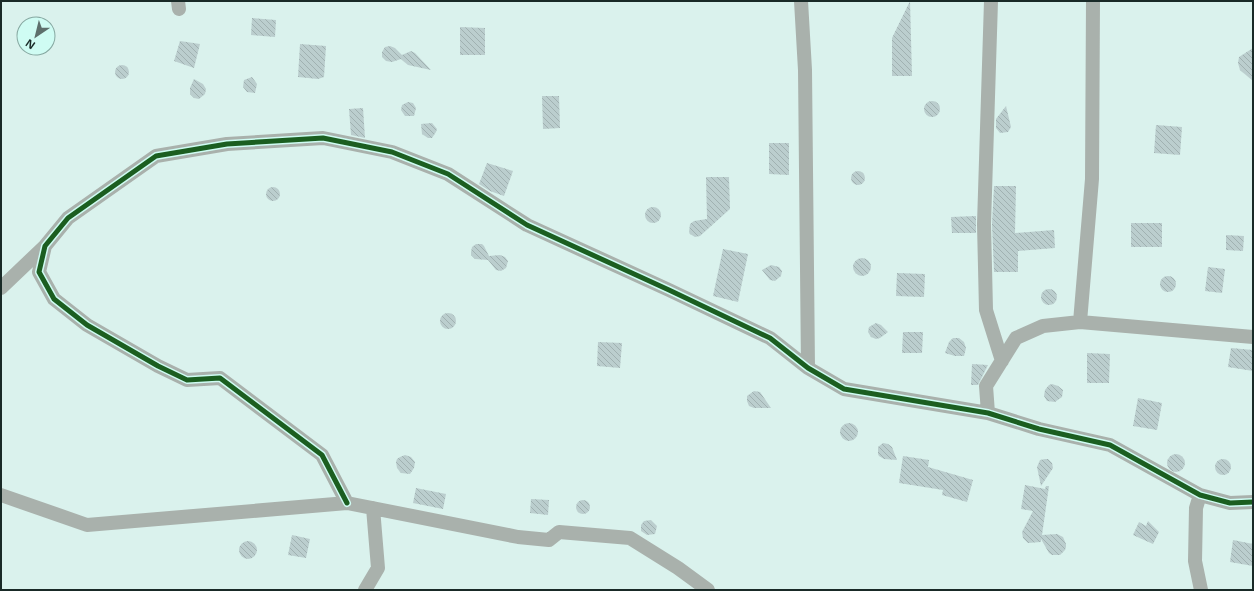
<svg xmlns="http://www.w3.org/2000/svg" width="1254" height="591" viewBox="0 0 1254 591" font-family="'Open Sans',sans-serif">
	<defs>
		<pattern id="building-back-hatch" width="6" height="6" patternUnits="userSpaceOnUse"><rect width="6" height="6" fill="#bbcece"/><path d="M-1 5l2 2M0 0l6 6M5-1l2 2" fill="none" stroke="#a0b1b1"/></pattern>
	</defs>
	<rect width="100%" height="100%" fill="#daf2ed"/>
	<path fill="url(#building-back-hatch)" d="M910,1L912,76H892V38Z
		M252,18L276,20L275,37L251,35Z
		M460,27L485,28V55H460Z
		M180,41L200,44L194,68L174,61Z
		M300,44L326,46L324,77L318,79L298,77Z
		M390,46L395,48L402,55L411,51L415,53L431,70L408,65L401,59L392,62L386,61L382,57V52L385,47Z
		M1253,48V81L1240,70L1238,63L1239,57Z
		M115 72a7 7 0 1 1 14 0a7 7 0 1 1-14 0Z
		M252,77L257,84L255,93L247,92L243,87L244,80Z
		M194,79L203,84L206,89L205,94L199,99L194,98L190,94V88Z
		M542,96H559L560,128L543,129Z
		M924 109a8 8 0 1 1 16 0a8 8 0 1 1-16 0Z
		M408,102L413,103L416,108L414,116H405L401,110L402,105Z
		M1006,106L1011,127L1008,132L1000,133L996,128V119Z
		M363,108L365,138L351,135L349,109Z
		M432,123L437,129L436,132L432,138H428L422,134L421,124Z
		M1156,125L1182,127L1180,155L1154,153Z
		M769,143H789V175L769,174Z
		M487,163L513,171L504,196L490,191L479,184Z
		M851 178a7 7 0 1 1 14 0a7 7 0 1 1-14 0Z
		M706,177H729L730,209L700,236L695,237L690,234L689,232L690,224L694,221L707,219Z
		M994,186H1016L1015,233L1054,230L1055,248L1018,251V272H994L992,224Z
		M266 194a7 7 0 1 1 14 0a7 7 0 1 1-14 0Z
		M645 215a8 8 0 1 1 16 0a8 8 0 1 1-16 0Z
		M976,216V233H952L951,217Z
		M1131,223H1162V247H1131Z
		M1226,235L1244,236L1243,251L1226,250Z
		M476,244H482L484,246L489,256L500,255L505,257L508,261L506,268L501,271L496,270L488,260L475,259L471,255V252L472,247Z
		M723,249L748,254L738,302L713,296Z
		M853 267a9 9 0 1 1 18 0a9 9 0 1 1-18 0Z
		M771,265L779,267L782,271L781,276L775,281L770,280L762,270Z
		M1208,267L1225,269L1222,293L1205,291Z
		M897,273L925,274L924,297L896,296Z
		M1160 284a8 8 0 1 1 16 0a8 8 0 1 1-16 0Z
		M1041 297a8 8 0 1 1 16 0a8 8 0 1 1-16 0Z
		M440 321a8 8 0 1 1 16 0a8 8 0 1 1-16 0Z
		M876,323L881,325L888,332L880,338L876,339L871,337L868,332L869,327Z
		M903,332H923L922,353H902Z
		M953,338H959L964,342L966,348L964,356H955L945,353L949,342Z
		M598,342L622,343L620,368L597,366Z
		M1231,348L1253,350V371L1228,367Z
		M1087,353L1110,354L1109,383H1087Z
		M972,364L988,365L978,385H971Z
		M1052,384L1058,386L1063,390L1062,397L1055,402L1047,401L1044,396L1045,390L1049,385Z
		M754,391L760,392L771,408H754L749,406L747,401V396Z
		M1138,398L1162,403L1157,430L1133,426Z
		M840 432a9 9 0 1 1 18 0a9 9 0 1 1-18 0Z
		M883,443L888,444L892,447L897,460L884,459L879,456L878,454V447Z
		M1167 463a9 9 0 1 1 18 0a9 9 0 1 1-18 0Z
		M405,455L411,457L415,462L414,468L410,474L401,473L397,468L396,462L397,459L400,457Z
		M903,456L929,460L928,467L973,480L967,502L942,495L943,490L899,483Z
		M1215 467a8 8 0 1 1 16 0a8 8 0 1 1-16 0Z
		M1045,459H1048L1052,463L1053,468L1041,486L1037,467L1040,460Z
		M1025,485L1045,489L1046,486H1049L1042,535L1057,534L1063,537L1066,544V547L1065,550L1060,555H1052L1049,553L1041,539V542L1028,543L1023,538L1022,532L1033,511L1021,509Z
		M416,488L446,494L443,509L413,503Z
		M531,499L549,500L548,515L530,513Z
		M576 507a7 7 0 1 1 14 0a7 7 0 1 1-14 0Z
		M651,520L657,526L655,534L647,535L641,531V525L644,521Z
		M1148,521L1159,532L1153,544L1133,535L1139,522L1146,526Z
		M292,535L310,539L306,558L288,555Z
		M1233,540L1253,544V566L1230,562Z
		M239 550a9 9 0 1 1 18 0a9 9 0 1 1-18 0Z"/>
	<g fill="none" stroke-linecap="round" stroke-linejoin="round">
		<path stroke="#a9b1ac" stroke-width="14" d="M178,1L179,9
			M801,1L805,70L808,368
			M991,1L984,224L986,310L1002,361
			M1,288L45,246
			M1080,322L1092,179L1093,1
			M988,413L986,386L1016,338L1043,326L1080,322L1253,337
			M1,495L87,525L347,503L518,537L549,540L559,532L630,538L678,568L708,590
			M1200,495L1196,508L1195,561L1201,590
			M347,503L322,455L220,378L187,380L158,366L87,325L54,299L39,272L45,246L68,218L156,156L227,144L323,138L392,152L448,174L527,225L669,290L770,338L808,368L844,389L988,413L1039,429L1110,445L1200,495L1230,503L1253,502
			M365,590L378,568L373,508"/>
		<defs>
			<path id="cycleway" d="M347,503L322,455L220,378L187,380L158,366L87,325L54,299L39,272L45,246L68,218L156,156L227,144L323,138L392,152L448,174L527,225L669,290L770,338L808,368L844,389L988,413L1039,429L1110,445L1200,495L1230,503L1253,502"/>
		</defs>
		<use href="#cycleway" stroke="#cffcf3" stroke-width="8"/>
		<use href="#cycleway" stroke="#1b5e20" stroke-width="5"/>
	</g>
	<rect width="1254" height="591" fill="none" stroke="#192a27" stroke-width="4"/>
	<g transform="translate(36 36) rotate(215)"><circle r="19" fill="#cffcf3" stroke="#86a8a1"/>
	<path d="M0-3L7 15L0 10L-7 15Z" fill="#5d706c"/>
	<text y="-6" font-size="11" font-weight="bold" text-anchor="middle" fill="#192a27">N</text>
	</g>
</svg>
